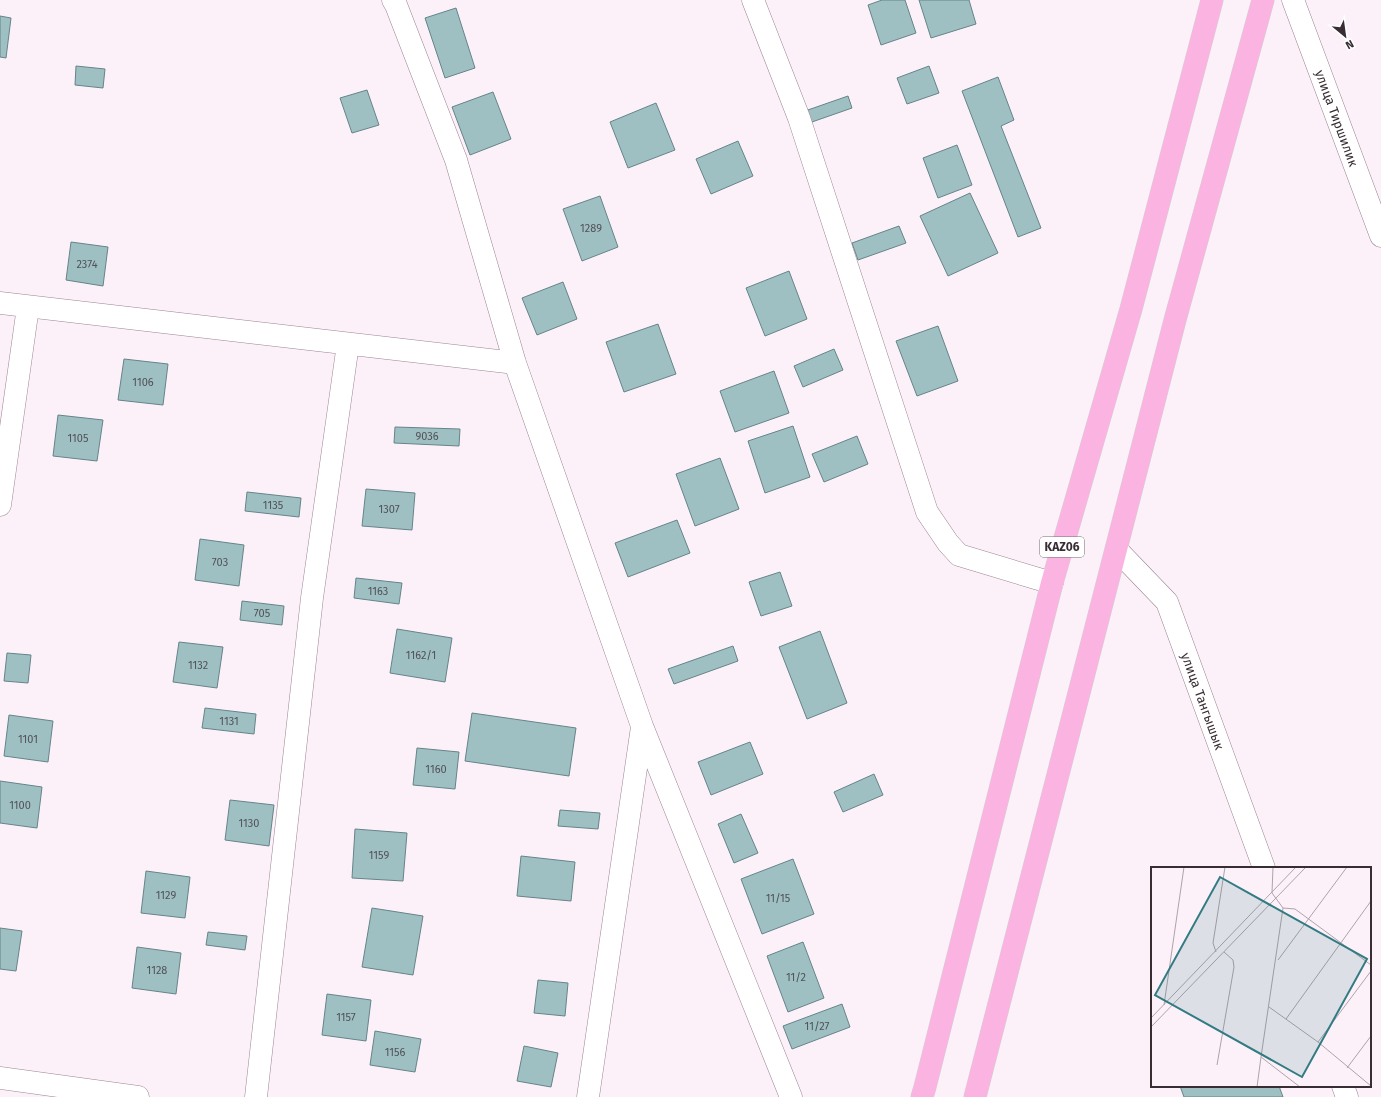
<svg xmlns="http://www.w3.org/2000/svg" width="1381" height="1097" viewBox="0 0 1381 1097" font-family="'Fira Sans',sans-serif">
	<rect width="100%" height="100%" fill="#fcf1f8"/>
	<path fill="#9fc0c3" stroke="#658488" d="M882,0H905L916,33L881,45L868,5Z
		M919,0H969L976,24L931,38Z
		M456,8L475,68L445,78L425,18Z
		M0,16L11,18L6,58L0,57Z
		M76,66L105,69L103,88L75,85Z
		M929,66L939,93L907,104L897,78Z
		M998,77L1014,120L1001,126L1041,228L1018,237L962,91Z
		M367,90L379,125L352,133L340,98Z
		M493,92L511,139L470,155L452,107Z
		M848,96L852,108L809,123L805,111Z
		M656,103L675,150L628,168L610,122Z
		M738,141L753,176L711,194L696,159Z
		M957,145L972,185L938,198L923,158Z
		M970,193L998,253L948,276L920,216Z
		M600,196L618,247L582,261L563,209Z
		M899,226L906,243L858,260L852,243Z
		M71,242L108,247L103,286L66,280Z
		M789,271L807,319L765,336L746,288Z
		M563,282L577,319L537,335L522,298Z
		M658,324L676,374L624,392L606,342Z
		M938,326L958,381L917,396L896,341Z
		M834,349L843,370L803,387L794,366Z
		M124,359L168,364L163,405L118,400Z
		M774,371L789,413L735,432L720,391Z
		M58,415L103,420L97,461L53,456Z
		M793,426L810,477L765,493L748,441Z
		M395,427L460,429L459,446L394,443Z
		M857,436L868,464L824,482L812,454Z
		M720,458L739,509L695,526L676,474Z
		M366,489L415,493L412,530L362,526Z
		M247,492L301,498L299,517L245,511Z
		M677,520L690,553L628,577L615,543Z
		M200,539L244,545L239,586L195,580Z
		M780,572L792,606L761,616L749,582Z
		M356,578L402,583L399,604L354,598Z
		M242,601L284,606L282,625L240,620Z
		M397,629L452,638L445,682L390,673Z
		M820,631L847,703L807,719L779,647Z
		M179,642L223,647L217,688L173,682Z
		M733,646L738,661L674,684L668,669Z
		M7,653L31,655L28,683L4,681Z
		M205,708L256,714L254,734L202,728Z
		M472,713L576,728L569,776L465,761Z
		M9,715L53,721L48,762L4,756Z
		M750,742L763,774L711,795L698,762Z
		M417,748L459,752L455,789L413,785Z
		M874,774L883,795L843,812L834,792Z
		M0,781L42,787L37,828L0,823Z
		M230,800L274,805L269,846L225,840Z
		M560,810L600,813L598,829L558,826Z
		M741,814L758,853L734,863L718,824Z
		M355,829L407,833L403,881L352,878Z
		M521,856L575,862L571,901L517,896Z
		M793,859L814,914L762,934L741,879Z
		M146,871L190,877L185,918L141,913Z
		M372,908L423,916L413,975L362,967Z
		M0,928L22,931L16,971L0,969Z
		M208,932L247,936L245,950L206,945Z
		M803,942L824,998L788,1012L767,956Z
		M137,947L181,953L176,994L132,988Z
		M538,980L568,983L565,1016L534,1013Z
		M327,994L371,1000L366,1041L322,1035Z
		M842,1004L850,1027L792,1049L783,1026Z
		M375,1031L421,1039L415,1072L370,1065Z
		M524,1046L558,1053L551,1087L517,1081Z
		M1180,1086H1279L1283,1097H1184Z"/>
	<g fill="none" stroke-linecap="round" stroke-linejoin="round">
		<defs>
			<path id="minor" d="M393,0L396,5L456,160L515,363L642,726L791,1097
				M753,0L799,118L927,512L948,543L959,555L1052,583
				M1293,0L1381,236
				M0,303L515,363
				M0,505L28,307
				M1117,550L1167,602L1264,868
				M0,1078L138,1097
				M1343,1086L1347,1097
				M256,1097L312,598L348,344
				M588,1097L642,727"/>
			<path id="highway" d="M922,1097L925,1087L1052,583L1131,309L1212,0
				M975,1097L1175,320L1263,0"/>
		</defs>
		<use href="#minor" stroke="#9c8493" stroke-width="23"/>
		<use href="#highway" stroke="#d3d1d2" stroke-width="23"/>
		<use href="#minor" stroke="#fff" stroke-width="22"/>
		<use href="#highway" stroke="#fbb3e2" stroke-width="22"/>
	</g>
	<g text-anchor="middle" stroke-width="3" stroke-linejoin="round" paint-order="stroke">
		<g font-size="11" fill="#515257">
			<text x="591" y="232">1289</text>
			<text x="87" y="268">2374</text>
			<text x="143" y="386">1106</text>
			<text x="427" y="440">9036</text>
			<text x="78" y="442">1105</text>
			<text x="273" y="509">1135</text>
			<text x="389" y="513">1307</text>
			<text x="220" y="566">703</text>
			<text x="378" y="595">1163</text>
			<text x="262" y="617">705</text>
			<text x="421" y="659">1162/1</text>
			<text x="198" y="669">1132</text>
			<text x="229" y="725">1131</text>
			<text x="28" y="743">1101</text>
			<text x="436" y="773">1160</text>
			<text x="20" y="809">1100</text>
			<text x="249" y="827">1130</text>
			<text x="379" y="859">1159</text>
			<text x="166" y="899">1129</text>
			<text x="778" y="902">11/15</text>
			<text x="157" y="974">1128</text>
			<text x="796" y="981">11/2</text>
			<text x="346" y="1021">1157</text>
			<text x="817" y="1030">11/27</text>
			<text x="395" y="1056">1156</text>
		</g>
		<rect fill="#fff" stroke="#736c70" stroke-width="1" x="1040" y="537" width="44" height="20" rx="3"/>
		<g font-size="12" font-weight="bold" fill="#372d33">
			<text x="1062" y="551">KАZ06</text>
		</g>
		<g font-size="13" fill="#372d33" stroke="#fff">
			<text transform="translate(1337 118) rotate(70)" y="5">улица Тиршилик</text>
			<text transform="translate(1203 701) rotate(70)" y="5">улица Тангышык</text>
		</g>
	</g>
	<g transform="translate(1151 867)">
		<rect width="220" height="220" fill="#fcf1f8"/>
		<path fill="none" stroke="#ada3a9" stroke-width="1" d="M122,0L121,26L132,41L144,42L220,98M132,41L110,190L149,220M65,85L62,76L74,0M127,93L196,0M13,138L33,0M118,140L167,175L220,219M0,151L145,0M135,152L220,34M0,160L155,0M167,175L220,104M66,198L83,100L82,93L73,85M196,201L220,169M106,220L110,190"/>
		<path fill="#327b82" fill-opacity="0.15" stroke="#327b82" stroke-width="2" d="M69,10L216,92L151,210L4,128Z"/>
		<rect width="220" height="220" fill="none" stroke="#372d33" stroke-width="2"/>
	</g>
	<g transform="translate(1345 36) rotate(151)" stroke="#ffffff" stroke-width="3" paint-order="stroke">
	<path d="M0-3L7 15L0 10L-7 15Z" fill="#372d33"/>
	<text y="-6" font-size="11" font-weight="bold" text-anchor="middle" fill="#372d33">N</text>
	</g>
</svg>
